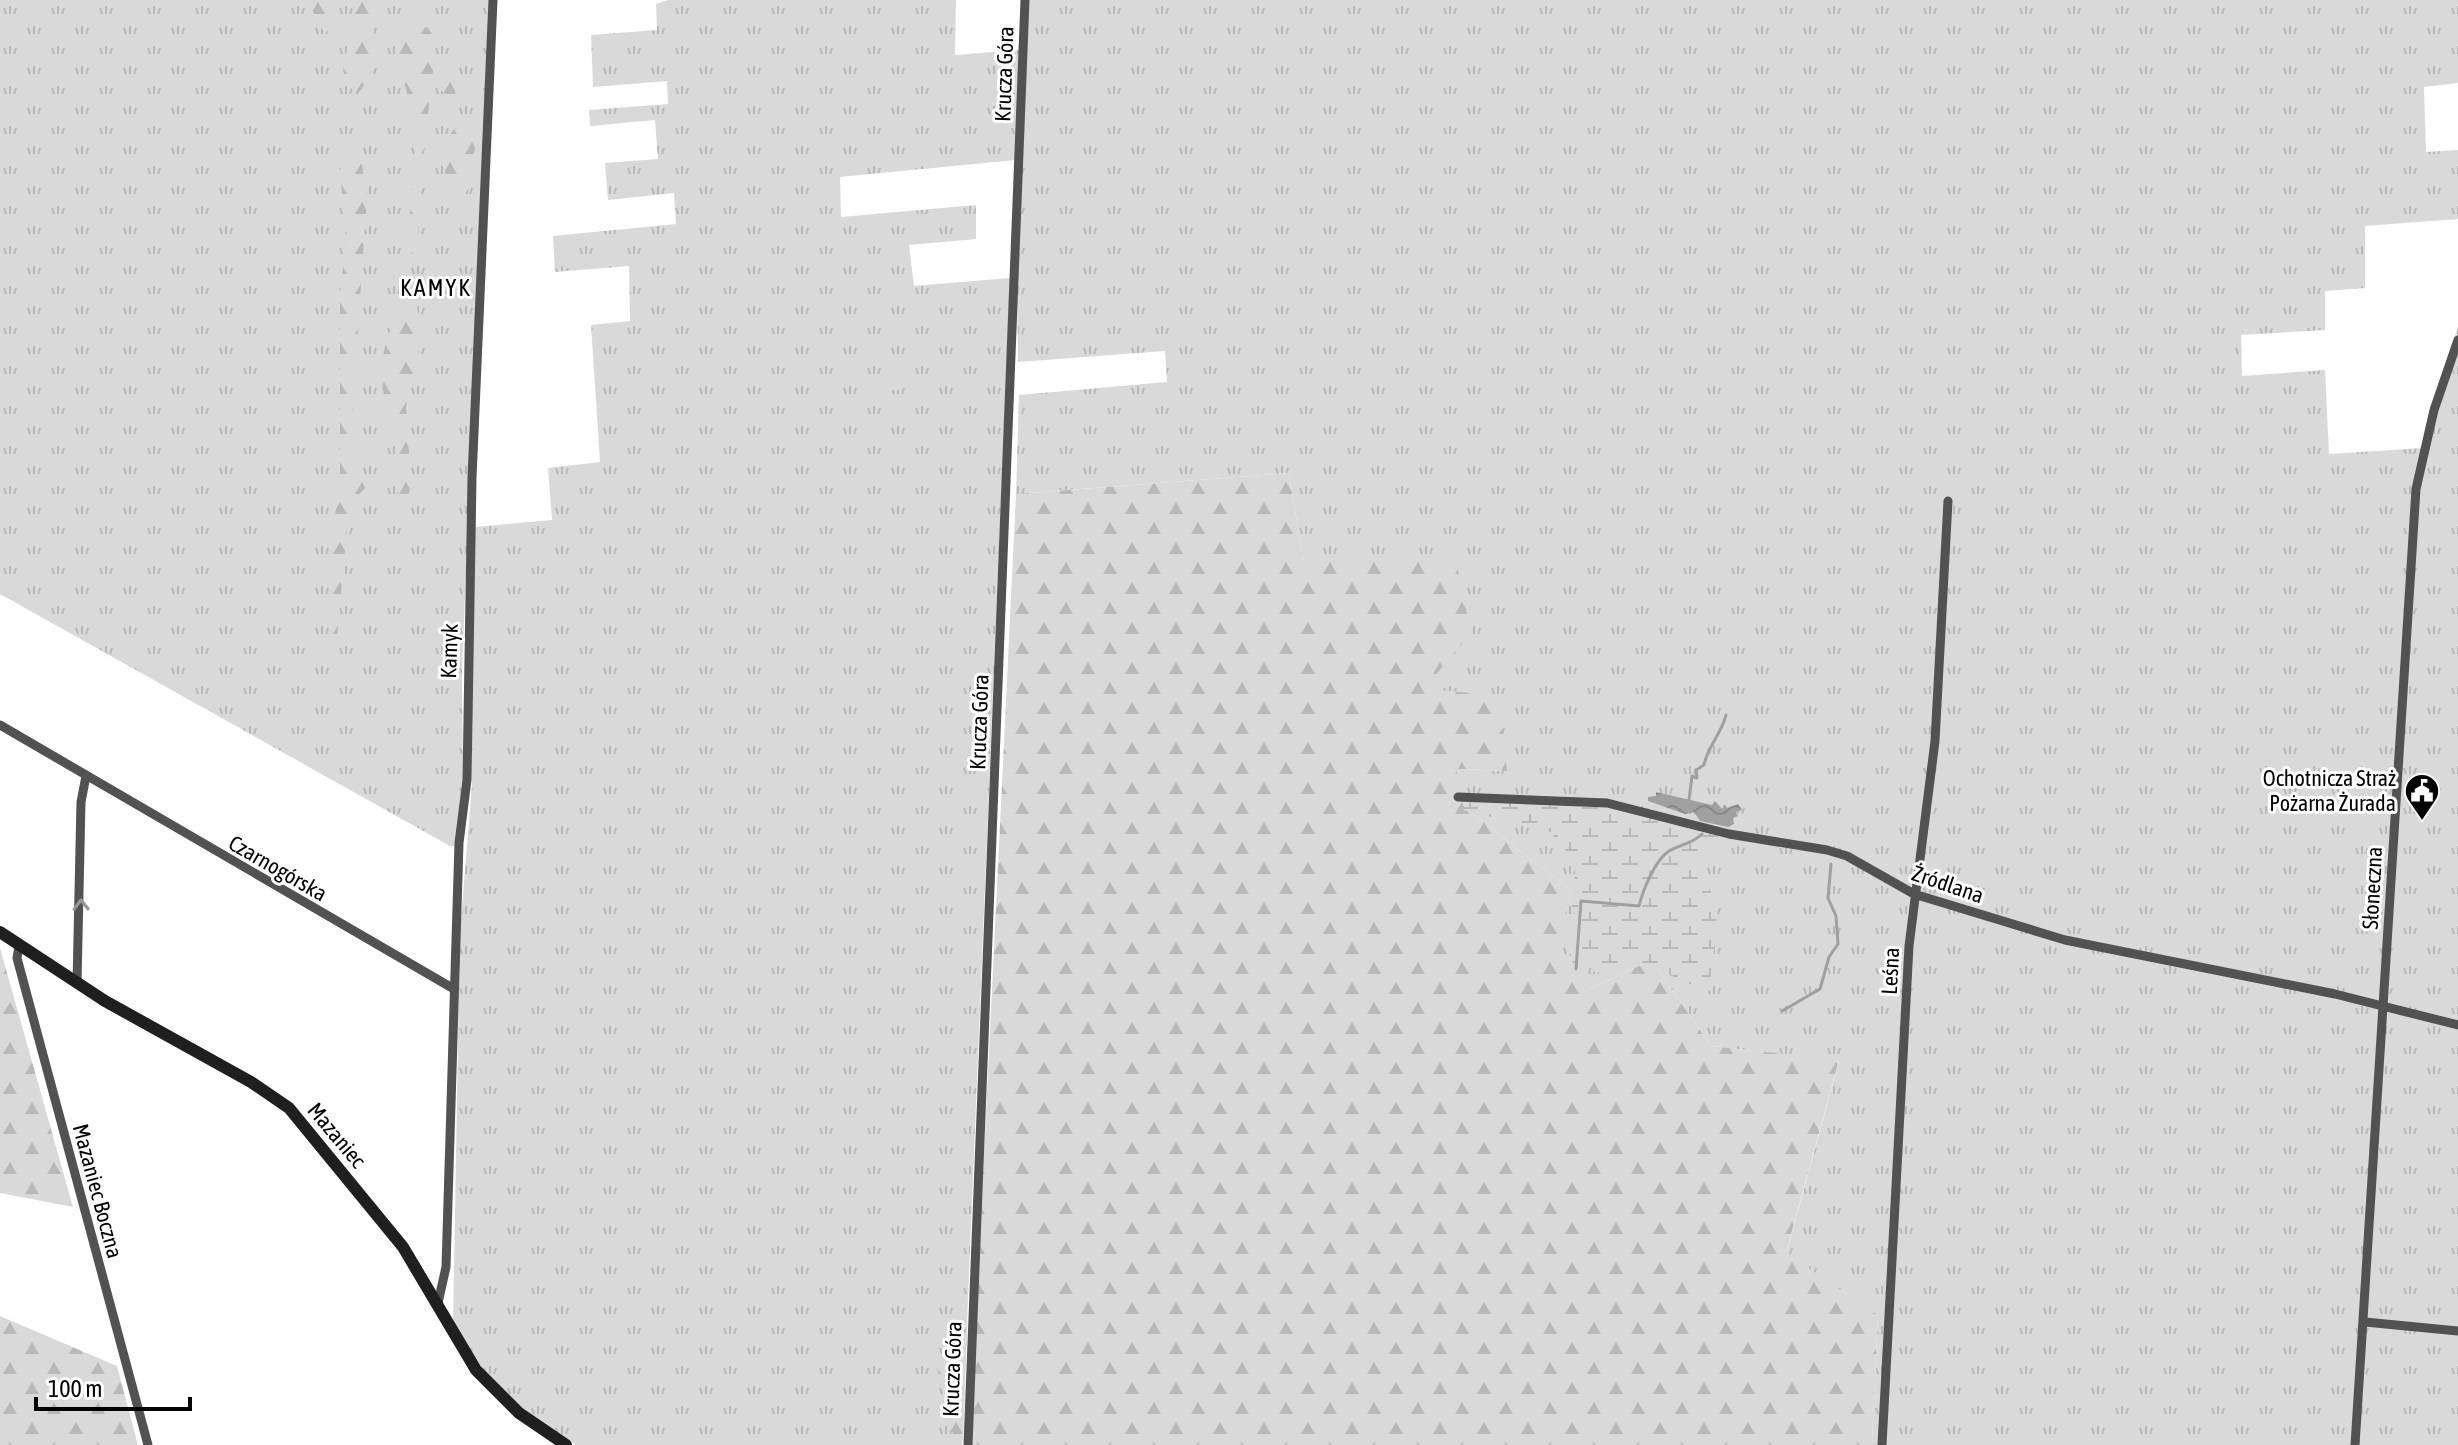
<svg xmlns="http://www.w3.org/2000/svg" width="2458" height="1445" viewBox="0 0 2458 1445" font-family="'Asap Condensed',sans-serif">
	<defs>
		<pattern id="grass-tufts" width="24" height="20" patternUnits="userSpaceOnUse" patternTransform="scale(2)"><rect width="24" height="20" fill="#d9d9d9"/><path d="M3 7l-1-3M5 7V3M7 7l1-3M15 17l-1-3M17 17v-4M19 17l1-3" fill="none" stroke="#b8b8b8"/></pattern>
		<pattern id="forest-firs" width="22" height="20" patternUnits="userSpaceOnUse" patternTransform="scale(2)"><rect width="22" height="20" fill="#d9d9d9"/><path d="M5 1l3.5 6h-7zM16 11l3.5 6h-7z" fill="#b8b8b8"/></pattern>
		<pattern id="wetland-marsh" width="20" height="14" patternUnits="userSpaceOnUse" patternTransform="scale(2)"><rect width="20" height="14" fill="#d9d9d9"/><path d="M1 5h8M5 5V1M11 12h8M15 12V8" fill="none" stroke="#b8b8b8"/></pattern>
		<pattern id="water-waves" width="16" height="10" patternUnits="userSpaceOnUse" patternTransform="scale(2)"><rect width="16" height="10" fill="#a0a0a0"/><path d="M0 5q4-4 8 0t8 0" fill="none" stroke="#888"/></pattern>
	</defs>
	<rect width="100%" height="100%" fill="#fff"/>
	<path fill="url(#grass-tufts)" d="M0,0H489L462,672L463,779L456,846H450L0,594Z
		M668,0H956L955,55L1020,50L1015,160L840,177L841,217L976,205V239L909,245L914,286L1010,278L962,1445H576L519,1407L485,1372L453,1324L460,932L472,784L470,680L475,527L552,520L548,468L600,462L591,325L630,321L629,266L555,272L553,236L676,224L674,193L608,200L605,163L658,159L655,120L590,126L589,110L668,104L667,81L593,87L591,35L657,30L656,4Z
		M1029,0H2458V83L2424,87L2426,152L2458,150V219L2365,226V288L2325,291V330L2241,335L2242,376L2325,370L2329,454L2423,448L2432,403L2458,327V1445H1872L1878,1315L1786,1254L1839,1061L1711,1046L1651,960L1590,989L1555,955L1572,891L1464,807L1455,769L1507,771L1423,689L1303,560L1289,473L1016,494L1019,395L1167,382L1165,351L1018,362L1017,281Z"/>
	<path fill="url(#forest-firs)" d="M307,0H326L332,32L323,31Z
		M350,0H368C374,42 386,58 357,95C330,65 350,56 355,25C356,18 352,7 350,0Z
		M407,19L428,28L433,35L434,62L418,202L419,256L414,263C401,216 421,167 413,119C408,87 394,60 394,27Z
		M447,54L455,57L460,74L453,102L440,89L441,65Z
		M461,120L476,141L467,198L461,208L443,166L441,147Z
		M355,154L362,165L367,197L351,429L354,459L365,488L349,505L335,661L331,648L334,567L331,545L340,480V295L346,241L340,170L345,158Z
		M414,293L419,317L420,346L406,407L411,486L403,512C395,491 398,473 396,451C394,431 386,410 383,390C377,357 391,316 414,293Z
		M1289,473L1303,560L1455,556L1471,633L1424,689L1497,695L1507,771L1456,769L1464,807L1572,891L1556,955L1590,989L1651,960L1711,1046L1839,1060L1786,1253L1878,1315L1872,1445H970L1016,494Z
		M0,947V948L73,1207L0,1193Z
		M0,1316L117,1366L138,1445H0Z
		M959,1332L967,1333L963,1441L957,1442L949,1425L952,1401L939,1386L938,1368Z"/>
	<path fill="url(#wetland-marsh)" d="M1467,800L1605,806L1720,836L1717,852L1698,856L1695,871C1732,902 1710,950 1710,991C1680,982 1656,966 1625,959L1602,973L1576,969L1564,942L1565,938L1577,940L1581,926C1570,913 1569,890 1576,874L1570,856L1541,821L1527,826L1463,810Z"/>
	<path fill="#d9d9d9" d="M900,373L902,389L866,393L864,377Z"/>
	<path fill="url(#water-waves)" d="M1656,792L1712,805L1715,801L1722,809L1725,804L1727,808L1738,804L1742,810L1736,812L1738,816L1733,818L1734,824L1728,827L1700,821L1694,812L1685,814L1648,801V797L1656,796Z"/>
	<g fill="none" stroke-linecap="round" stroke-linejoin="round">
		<path stroke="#a0a0a0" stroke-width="3" d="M1689,800L1692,776L1697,778L1696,770L1704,765C1707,747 1722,733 1726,715
			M1576,969L1581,901L1639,906C1643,890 1655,860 1669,851C1681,844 1692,844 1702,834
			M1782,1011L1820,989L1829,957L1838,944L1836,916L1828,898L1831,864"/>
		<path stroke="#525252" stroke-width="9" d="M0,725L454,989
			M1458,797L1607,803L1729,834L1827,850L1847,856L1914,894L2065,940L2335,994L2458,1025
			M19,946L17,958L148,1445
			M77,983L81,802L86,776
			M438,1303L446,1267L459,843L467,780L472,478L493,0
			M2365,1322L2458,1331
			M968,1445L1025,0
			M1882,1445L1909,946L1935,741L1948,501
			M2355,1445L2416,489L2434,410L2458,340"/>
		<path stroke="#1f1f1f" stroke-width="12" d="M0,932L105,1001L251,1082L289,1108L403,1247L476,1370L519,1413L566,1445"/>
	</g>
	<defs><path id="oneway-chevron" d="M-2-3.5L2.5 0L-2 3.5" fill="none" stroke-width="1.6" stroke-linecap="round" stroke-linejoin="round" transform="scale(2)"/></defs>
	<use stroke="#979797" href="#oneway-chevron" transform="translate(81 905) rotate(-91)"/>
	<defs>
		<symbol id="civic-pin" viewBox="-11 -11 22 30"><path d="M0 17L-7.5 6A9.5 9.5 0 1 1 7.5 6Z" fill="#000" stroke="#fff"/><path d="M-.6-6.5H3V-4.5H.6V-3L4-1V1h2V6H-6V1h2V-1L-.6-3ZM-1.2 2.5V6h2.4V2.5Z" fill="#fff"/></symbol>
	</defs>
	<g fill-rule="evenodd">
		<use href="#civic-pin" x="2402" y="771" width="40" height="54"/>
	</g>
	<g text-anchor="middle" stroke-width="6" stroke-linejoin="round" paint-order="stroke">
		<g font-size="22" fill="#000" stroke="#fff">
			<text transform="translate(1004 74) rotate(-88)" y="8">Krucza Góra</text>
			<text transform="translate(449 651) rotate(-88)" y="8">Kamyk</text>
			<text transform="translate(979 722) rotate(-88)" y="8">Krucza Góra</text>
			<text transform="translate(278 868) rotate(30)" y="8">Czarnogórska</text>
			<text transform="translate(1948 884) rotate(19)" y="8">Źródlana</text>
			<text transform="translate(2372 888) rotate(-87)" y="8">Słoneczna</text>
			<text transform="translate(1890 971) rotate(-87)" y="8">Leśna</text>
			<text transform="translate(337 1135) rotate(50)" y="8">Mazaniec</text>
			<text transform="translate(98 1191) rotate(75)" y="8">Mazaniec Boczna</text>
			<text transform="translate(952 1369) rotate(-88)" y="8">Krucza Góra</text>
		</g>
		<g font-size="22" fill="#000" stroke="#fff" text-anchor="end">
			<text x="2396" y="786">Ochotnicza Straż<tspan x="2396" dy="25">Pożarna Żurada</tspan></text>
		</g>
		<g font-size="24" letter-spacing="2" fill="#000" stroke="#fff">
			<text x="436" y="296">KAMYK</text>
		</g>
	</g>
	<path d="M36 1397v12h154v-12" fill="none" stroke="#000000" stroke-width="4"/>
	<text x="48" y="1397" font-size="24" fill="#000000" stroke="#ffffff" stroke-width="6" paint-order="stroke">100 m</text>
</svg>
